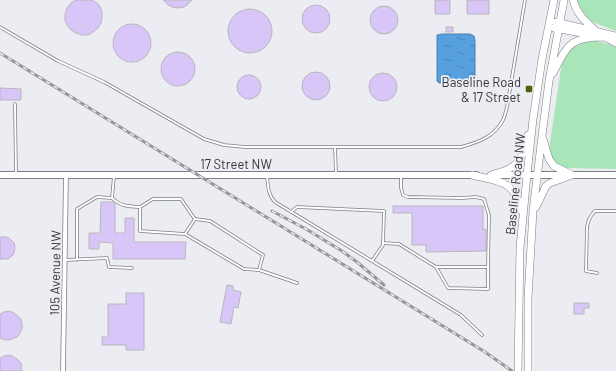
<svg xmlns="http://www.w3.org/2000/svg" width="616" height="371" viewBox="0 0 616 371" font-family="Barlow,sans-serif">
	<defs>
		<pattern id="water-ripples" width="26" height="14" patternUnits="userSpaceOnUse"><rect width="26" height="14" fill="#57a0df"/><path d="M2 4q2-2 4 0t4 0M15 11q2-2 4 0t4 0" fill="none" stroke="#4983b6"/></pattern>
	</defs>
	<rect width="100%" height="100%" fill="#ebedf3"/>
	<path fill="#aae5ba" d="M576,0H616V31L595,23L585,18Z
		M597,41L608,44L616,47V169L563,168C553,164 552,158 549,149L562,62L572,46L580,42Z"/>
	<path fill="url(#water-ripples)" stroke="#4d80ad" d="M442,34H470L474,36L475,40V78L474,81L471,83H439L437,81V35Z"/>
	<path fill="#d8c6f8" stroke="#b8b6bb" d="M75,0H93L99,5L102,11V17L101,23L98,28L93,32L88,35H82L76,33L71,30L67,25L65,20V14L67,8L71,3Z
		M163,0H192L188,4L184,7L179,8L172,7L167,4Z
		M435,0H450V14H435Z
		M467,0H489V14H467Z
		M302 19a14 14 0 1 1 28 0a14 14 0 1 1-28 0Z
		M370 20a14 14 0 1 1 28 0a14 14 0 1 1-28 0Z
		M228 31a22 22 0 1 1 44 0a22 22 0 1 1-44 0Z
		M113 43a19 19 0 1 1 38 0a19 19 0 1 1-38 0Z
		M446,27H453V32H446Z
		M161 69a17 17 0 1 1 34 0a17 17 0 1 1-34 0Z
		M302 86a14 14 0 1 1 28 0a14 14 0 1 1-28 0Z
		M369 87a14 14 0 1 1 28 0a14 14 0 1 1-28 0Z
		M237 87a12 12 0 1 1 24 0a12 12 0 1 1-24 0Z
		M0,88L21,89V100H0Z
		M101,202H113L115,204V233H125V218H134V242H186L185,259H113V243L99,242V249H89V233H100Z
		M393,206H483V230L486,229V251L426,252V245H412V213H393Z
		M0,237H5L9,238L14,243L15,247L14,253L13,255L8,259H0Z
		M227,285L233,286V290L241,292L238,308L234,307L231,324L220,322Z
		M126,293H144V350H126V345H102V337H108V304H126Z
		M574,303H589V308H584V314H574Z
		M10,311L14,313L18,316L21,319L22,324V329L19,335L17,337L9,340H5L0,338V314L4,312Z
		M10,355L14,357L18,360L21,363L22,371H0V358L4,356Z"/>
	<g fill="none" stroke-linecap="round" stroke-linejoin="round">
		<defs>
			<path id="service" d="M0,27L58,61L104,82L204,139L224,145L245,147H461C479,142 494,137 503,120C505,116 506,111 507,107L525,0
				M15,104L16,175
				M335,147L336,174
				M114,176L112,198C122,207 127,206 140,207V231L185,234L195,219L210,221L263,255L259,270L297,283
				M267,176C268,186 268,195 275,202L461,315L482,335
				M140,207L153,199H181L194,218
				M291,212L297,207L384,211L383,245L372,261
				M185,234L244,269L259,270
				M383,243L399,244L436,267H488L489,215L484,199L476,197L462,198L408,197L403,195L401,188V176
				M65,260L107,258L109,267L132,268
				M77,260V209L97,197L112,198
				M436,267L448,288L488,289V267
				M597,273L586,271L587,227C588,220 590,216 595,211H616"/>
			<path id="minor" d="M63,371L66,174"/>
			<path id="secondary" d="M0,175H476
				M496,175H616"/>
			<path id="primary" d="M573,0C577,14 584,20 594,29
				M556,22L616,36
				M554,28L605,37L616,43
				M553,73C568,44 570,37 605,37
				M543,139L549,159L554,166L572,175
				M472,175C500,182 513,179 522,211
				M491,175C497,173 506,171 512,167C523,161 525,145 528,135
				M536,207L546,186L550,183L572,175
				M518,371L520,248L527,175L533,119L542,59L554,0
				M528,371V298L533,211L542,136L549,81L564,0"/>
		</defs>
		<use href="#service" stroke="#7c7f83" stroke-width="3.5"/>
		<use href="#minor" stroke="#7c7f83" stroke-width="5.5"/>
		<use href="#secondary" stroke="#7c7f83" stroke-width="8"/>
		<use href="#primary" stroke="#7c7f83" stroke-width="8"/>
		<use href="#service" stroke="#fff" stroke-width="2"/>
		<use href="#minor" stroke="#fff" stroke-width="4"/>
		<use href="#secondary" stroke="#fff" stroke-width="6"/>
		<use href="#primary" stroke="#fff" stroke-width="7"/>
		<defs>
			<path id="rail" d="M0,53L485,352L512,371
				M272,211L306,229L342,251L357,262L384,285"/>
		</defs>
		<use href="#rail" stroke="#95969a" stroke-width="3"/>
		<use href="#rail" stroke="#ebedf3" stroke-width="1.5" stroke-dasharray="4.5" stroke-linecap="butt"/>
	</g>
	<rect fill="#4f620b" stroke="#ebedf3" stroke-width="1.5" x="525" y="85" width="8" height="8" rx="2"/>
	<g text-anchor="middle" stroke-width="3.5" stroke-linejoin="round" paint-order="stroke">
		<g font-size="13" fill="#353638" stroke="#ebedf3" text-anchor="end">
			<text x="521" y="87">Baseline Road<tspan x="521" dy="15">&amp; 17 Street</tspan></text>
		</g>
		<g font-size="13" fill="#353638" stroke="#ebedf3">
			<text x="236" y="169">17 Street NW</text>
			<text transform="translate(515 184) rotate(-84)" y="5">Baseline Road NW</text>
			<text transform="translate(55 273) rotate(-89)" y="5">105 Avenue NW</text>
		</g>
	</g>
</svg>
